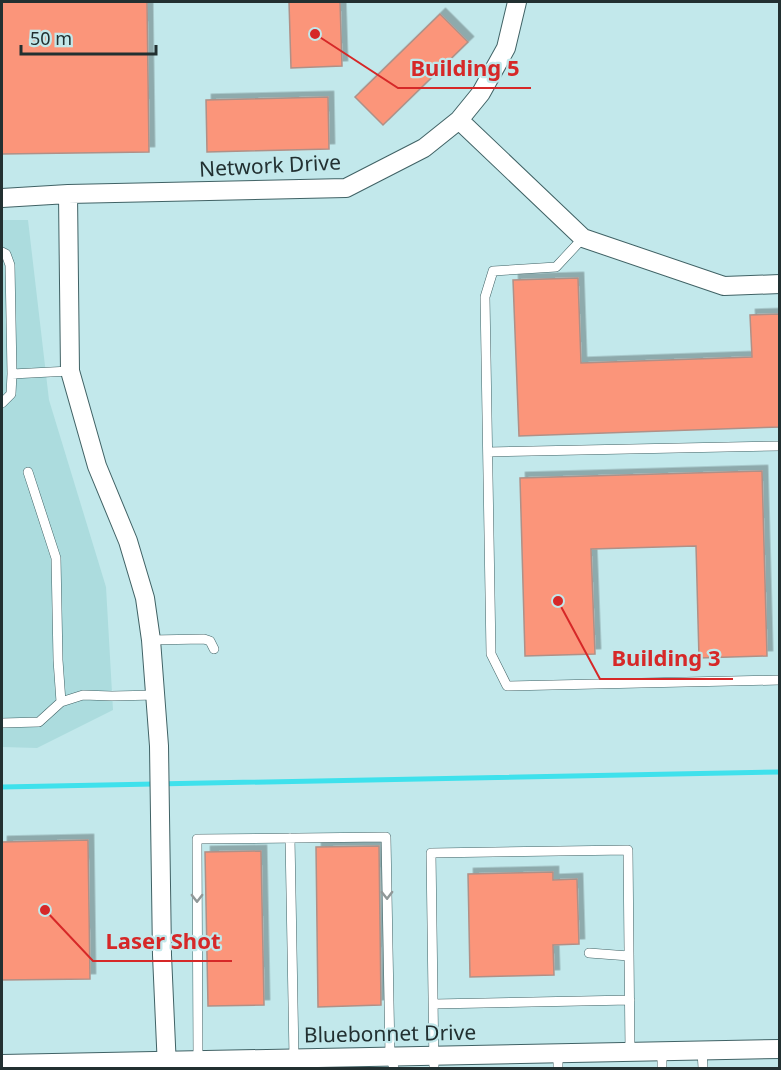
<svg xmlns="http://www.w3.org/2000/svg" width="781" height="1070" viewBox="0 0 781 1070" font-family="'Noto Sans',sans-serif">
	<defs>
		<filter id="shadow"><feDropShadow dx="5.5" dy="-5.5" stdDeviation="0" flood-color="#0004"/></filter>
	</defs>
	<rect width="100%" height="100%" fill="#c2e8eb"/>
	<path fill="#acdcde" d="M2,220H28L49,400L106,587L113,710L37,748L2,747Z"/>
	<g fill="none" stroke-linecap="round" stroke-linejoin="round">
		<path stroke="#3ee1ec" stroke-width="5" d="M2,787L780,772"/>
	</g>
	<path fill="#fb957a" stroke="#af9087" stroke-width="1.5" filter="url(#shadow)" d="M2,2H147L149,152L2,154Z
		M289,2H340L342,66L291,68Z
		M440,14L468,42L383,125L355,97Z
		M328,97L329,149L207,152L206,100Z
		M578,278L581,363L752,357L750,315L780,314V427L519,436L513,280Z
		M762,471L767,656L699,658L696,546L591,549L595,654L525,656L520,478Z
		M88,840L90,979L2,980V842Z
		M379,846L381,1005L318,1007L316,847Z
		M261,851L264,1005L208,1006L205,852Z
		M553,872V880L577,879L579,944L553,945L554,975L470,977L468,874Z"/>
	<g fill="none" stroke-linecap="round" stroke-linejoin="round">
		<defs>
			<path id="service" d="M583,238L556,267L493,271L485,297L491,654L507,686L780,680
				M2,252L6,254L10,265L12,374
				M2,403L11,394L12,374L70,371
				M488,452L780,446
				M28,472L56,558L58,660L61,702
				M151,640L204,639L210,641L214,649
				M2,723L39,722L61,702L83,695L112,696L156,695
				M290,838L294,1058
				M589,953L629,956
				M434,1004L630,1000
				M702,1051L703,1068
				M662,1052V1068
				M558,1054V1068
				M198,1060L197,839L386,837L390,1056L394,1068
				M434,1068L431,853L628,850L630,1052"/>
			<path id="minor" d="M459,120L583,238L724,286L780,284
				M68,194L70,371L97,466L128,541L145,598L151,640L159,746L162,955L167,1068
				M2,198L68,194L346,188L424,148L459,120L481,93L506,48L517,2
				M2,1064L780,1049"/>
		</defs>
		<use href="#service" stroke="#406265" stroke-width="10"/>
		<use href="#minor" stroke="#406265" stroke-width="20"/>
		<use href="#service" stroke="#fff" stroke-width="9"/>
		<use href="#minor" stroke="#fff" stroke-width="18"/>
	</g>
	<defs><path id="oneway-chevron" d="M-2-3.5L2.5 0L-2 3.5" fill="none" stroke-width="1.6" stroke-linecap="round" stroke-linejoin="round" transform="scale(1.5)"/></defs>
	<g stroke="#909898">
		<use href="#oneway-chevron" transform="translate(387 895) rotate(89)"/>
		<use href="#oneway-chevron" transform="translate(197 898) rotate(90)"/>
	</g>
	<g text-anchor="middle" stroke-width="4.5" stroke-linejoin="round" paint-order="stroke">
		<g font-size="21" fill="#223031" stroke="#c2e8eb">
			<text transform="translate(270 166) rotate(-3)" y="7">Network Drive</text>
			<text transform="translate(390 1034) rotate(-1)" y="7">Bluebonnet Drive</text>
		</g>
	</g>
	<path fill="none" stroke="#d62828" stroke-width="2" d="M315 34L398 88H531M558 601L600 679H733M45 910L93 961H232"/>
	<g fill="#d62828" stroke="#c2e8eb" stroke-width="2">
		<circle cx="315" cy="34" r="6"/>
		<circle cx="558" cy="601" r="6"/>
		<circle cx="45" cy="910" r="6"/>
	</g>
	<g font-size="22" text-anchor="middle" font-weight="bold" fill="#d62828" stroke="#c2e8eb" stroke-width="4.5" stroke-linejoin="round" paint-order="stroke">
		<text x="465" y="76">Building 5</text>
		<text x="666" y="666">Building 3</text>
		<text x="163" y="949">Laser Shot</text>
	</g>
	<rect width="781" height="1070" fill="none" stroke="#223031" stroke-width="6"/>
	<path d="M21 45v9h135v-9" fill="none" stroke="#223031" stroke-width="3"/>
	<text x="30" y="45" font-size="18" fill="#223031" stroke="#c2e8eb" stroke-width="4.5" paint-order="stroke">50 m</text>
</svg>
